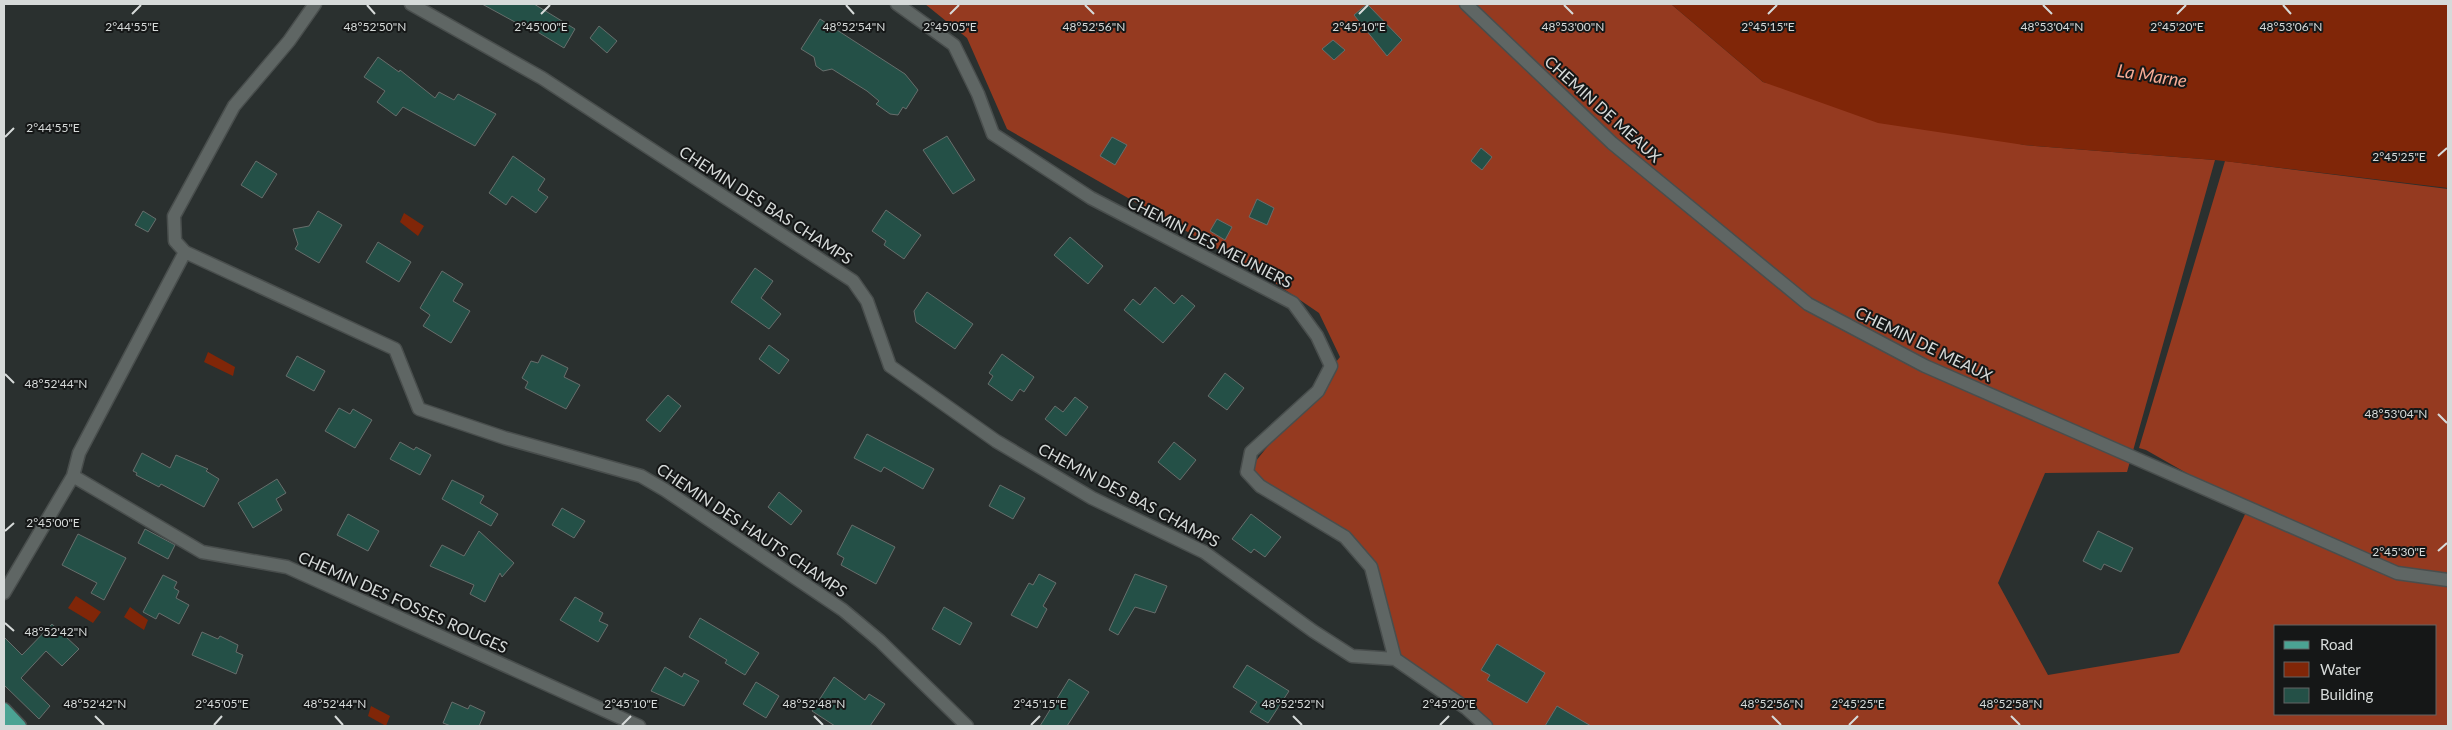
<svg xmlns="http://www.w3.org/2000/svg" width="2452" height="730" viewBox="0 0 2452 730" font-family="Lato,sans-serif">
	<rect width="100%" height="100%" fill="#2a302f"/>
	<path fill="#953a20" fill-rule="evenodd" d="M925,4H1671L1763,82L2024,145L2215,160L2127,472L2045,473L1998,583L2048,675L2179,653L2248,508L2146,450L2139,448L2225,161L2448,189V726H1486L1395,659L1371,567L1345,537L1247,472L1340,357L1319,313L1265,276L1007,129L967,38ZM2276,626H2436V714H2276Z"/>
	<path fill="#802608" d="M1671,4H2448V188L2215,160L2024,145L1878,123L1763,82Z
		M404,213L424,226L418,236L400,222Z
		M208,352L235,367L233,376L204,362Z
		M76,596L101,612L93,623L68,608Z
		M130,607L148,620L144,630L124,617Z
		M371,706L390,716L386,726L368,716Z"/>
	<path fill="#245047" stroke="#676e6c" d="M482,4H534L575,29L564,48L526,25L524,27Z
		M1367,4L1402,40L1387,56L1354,15Z
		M820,19L905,74L918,90L906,109L903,107L898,115L890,114L876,104L879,101L867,91L832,69L823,71L816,66L814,57L801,49Z
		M599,26L617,41L607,53L590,38Z
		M1333,40L1345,50L1334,60L1322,49Z
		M378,57L399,72L400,70L435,98L439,92L454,100L458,94L496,114L475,146L403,107L396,116L377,102L385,91L364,77Z
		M947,136L975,180L953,194L923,150Z
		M1112,137L1127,145L1115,165L1100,156Z
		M1481,148L1492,157L1482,170L1471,161Z
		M513,156L545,179L538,190L548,197L536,213L512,196L506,205L489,193Z
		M256,161L277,174L262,198L241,185Z
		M1257,199L1274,208L1267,225L1249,217Z
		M886,210L921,235L904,259L884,245L886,241L872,231Z
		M143,211L156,219L148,232L135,225Z
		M318,211L342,225L319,263L295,249L298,244L293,229L309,226Z
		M1217,219L1232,227L1225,240L1210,231Z
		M1070,237L1103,266L1088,284L1054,255Z
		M378,242L411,262L399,282L366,262Z
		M755,268L773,281L761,298L781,314L769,329L731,302Z
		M442,271L463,284L453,301L470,311L451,343L423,326L430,315L420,308Z
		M1155,287L1174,304L1182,295L1195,306L1163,343L1124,310L1133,299L1140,305Z
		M927,292L973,324L955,349L916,322L914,311Z
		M769,345L789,360L779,374L759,359Z
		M1002,354L1034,377L1024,392L1020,389L1012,401L988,384L993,376L989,373Z
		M542,355L568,368L564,377L580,385L566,409L525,388L528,382L522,378L531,361L538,363Z
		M297,356L325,371L314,391L286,376Z
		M1225,373L1244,388L1227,410L1208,396Z
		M668,395L681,406L660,432L646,420Z
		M1075,397L1088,407L1066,436L1045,419L1055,406L1063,412Z
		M339,408L350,414L353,409L372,420L355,448L325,431Z
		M867,434L934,469L923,489L884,467L881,472L854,458Z
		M400,442L414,450L416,447L431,455L420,475L390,459Z
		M1174,442L1196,460L1180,480L1158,462Z
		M142,453L170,468L176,455L208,469L206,471L219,479L204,507L161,484L159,487L136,475L137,473L133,471Z
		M277,479L286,493L276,499L282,510L253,528L238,503Z
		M452,480L484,496L480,503L498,514L491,526L442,499Z
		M1000,485L1025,498L1013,519L989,506Z
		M779,492L802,511L791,525L768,507Z
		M562,508L585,521L574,538L552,525Z
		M348,514L379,531L368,551L337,535Z
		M1251,514L1281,537L1265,557L1254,549L1251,553L1232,539Z
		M852,525L895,547L876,584L841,565L844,558L837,554Z
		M145,529L175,545L168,559L138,543Z
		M479,531L514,563L502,577L500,573L485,602L470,594L474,585L430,566L442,545L464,556Z
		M2098,531L2133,548L2121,572L2104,564L2101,570L2083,561Z
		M78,534L126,558L104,600L91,593L97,583L62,565Z
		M1039,574L1056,583L1043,606L1047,609L1037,628L1011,615L1029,583L1033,585Z
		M1135,574L1167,586L1155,613L1135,607L1118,635L1109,630Z
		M163,575L177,582L174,588L179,591L176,598L189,605L179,624L159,613L156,619L143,612Z
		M575,597L603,613L599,621L608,625L598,642L560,620Z
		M944,607L972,623L960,645L932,629Z
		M700,618L759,653L745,675L725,663L727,660L689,637Z
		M52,624L79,649L62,666L46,651L21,678L50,706L39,719L4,685V637L22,655Z
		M202,632L218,639L220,636L238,645L236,652L243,655L236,674L192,655Z
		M1497,644L1545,673L1527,703L1487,680L1490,675L1481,670Z
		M1247,665L1289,691L1268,723L1250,712L1257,702L1233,687Z
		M665,667L682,677L684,673L699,681L684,706L651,691Z
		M834,677L865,700L869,694L885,704L870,726H835L812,711Z
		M1069,679L1089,692L1067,726H1040Z
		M756,682L779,696L766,718L743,704Z
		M452,702L468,709L470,705L485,712L479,726H451L443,723Z
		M1557,706L1591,726H1545Z"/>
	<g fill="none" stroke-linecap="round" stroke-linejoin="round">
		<defs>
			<path id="minor" d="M411,4L542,78L853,281L867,301L890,366L996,441L1092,498L1204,552L1313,631L1352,656L1395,659
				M897,4L954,45L978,94L993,134L1091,198L1293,303L1317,336L1331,366L1318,391L1251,452L1247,472L1260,486L1345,537L1371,567L1395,659L1466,708L1486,726
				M1466,4L1612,143L1808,304L1925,366L2397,573L2448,580
				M185,252L395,349L419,409L505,438L641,476L665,490L843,610L880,641L967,726
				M73,476L202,552L287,567L639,726
				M4,593L73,476L79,453L185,252L175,241L174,216L234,106L289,41L315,4"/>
			<path id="primary" d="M4,709L20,726
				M4,725L6,726"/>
		</defs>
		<use href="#minor" stroke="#494e4d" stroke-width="15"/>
		<use href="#primary" stroke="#494e4d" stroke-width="15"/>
		<use href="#minor" stroke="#5f6664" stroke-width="12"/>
		<use href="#primary" stroke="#4ba393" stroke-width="12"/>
	</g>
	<path fill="none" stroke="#d6dad9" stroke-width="2" d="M367,5L375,14M846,5L854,14M1085,5L1094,14M1564,5L1573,14M2043,5L2052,14M2283,5L2291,14M132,14L141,5M541,14L550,5M950,14L959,5M1359,14L1368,5M1768,14L1777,5M2177,14L2186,5M5,137L14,128M2438,156L2447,148M5,374L14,383M2438,414L2447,423M5,531L14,523M2438,551L2447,543M5,623L14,631M95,716L104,725M335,716L343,725M814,716L823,725M1293,716L1302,725M1772,716L1781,725M2011,716L2020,725M214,725L222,716M622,725L631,716M1031,725L1040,716M1440,725L1449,716M1849,725L1858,716"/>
	<g text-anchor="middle" stroke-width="4" stroke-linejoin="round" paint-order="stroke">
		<g font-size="16" fill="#d6dad9" stroke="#151717">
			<text transform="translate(1603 109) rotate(42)" y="6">CHEMIN DE MEAUX</text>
			<text transform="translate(766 205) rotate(33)" y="6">CHEMIN DES BAS CHAMPS</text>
			<text transform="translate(1210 242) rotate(27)" y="6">CHEMIN DES MEUNIERS</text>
			<text transform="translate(1924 344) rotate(26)" y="6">CHEMIN DE MEAUX</text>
			<text transform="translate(1129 495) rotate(28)" y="6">CHEMIN DES BAS CHAMPS</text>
			<text transform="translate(752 530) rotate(34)" y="6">CHEMIN DES HAUTS CHAMPS</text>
			<text transform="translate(403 602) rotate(24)" y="6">CHEMIN DES FOSSES ROUGES</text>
		</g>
		<g font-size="18" font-style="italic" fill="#f8ac96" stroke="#151717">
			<text transform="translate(2152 76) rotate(9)" y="6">La Marne</text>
		</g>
	</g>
	<g font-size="12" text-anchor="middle" fill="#d6dad9" stroke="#151717" stroke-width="4" stroke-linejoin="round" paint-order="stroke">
		<text x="132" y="31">2°44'55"E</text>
		<text x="541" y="31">2°45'00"E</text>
		<text x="1768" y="31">2°45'15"E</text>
		<text x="2177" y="31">2°45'20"E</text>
		<text x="950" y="31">2°45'05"E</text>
		<text x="1359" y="31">2°45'10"E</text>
		<text x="2291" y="31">48°53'06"N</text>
		<text x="2052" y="31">48°53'04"N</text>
		<text x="375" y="31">48°52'50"N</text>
		<text x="854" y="31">48°52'54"N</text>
		<text x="1094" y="31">48°52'56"N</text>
		<text x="1573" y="31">48°53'00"N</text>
		<text x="53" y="132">2°44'55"E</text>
		<text x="2399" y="161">2°45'25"E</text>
		<text x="56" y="388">48°52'44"N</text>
		<text x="2396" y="418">48°53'04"N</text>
		<text x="53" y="527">2°45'00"E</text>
		<text x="2399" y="556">2°45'30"E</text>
		<text x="56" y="636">48°52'42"N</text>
		<text x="95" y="708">48°52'42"N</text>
		<text x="335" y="708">48°52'44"N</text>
		<text x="814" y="708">48°52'48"N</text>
		<text x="1293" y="708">48°52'52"N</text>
		<text x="1772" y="708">48°52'56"N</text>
		<text x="2011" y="708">48°52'58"N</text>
		<text x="222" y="708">2°45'05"E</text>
		<text x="631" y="708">2°45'10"E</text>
		<text x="1040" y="708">2°45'15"E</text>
		<text x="1449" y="708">2°45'20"E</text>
		<text x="1858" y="708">2°45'25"E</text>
	</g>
	<rect width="2452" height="730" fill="none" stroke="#d6dad9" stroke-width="10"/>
	<rect x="2274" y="625" width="162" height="90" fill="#151717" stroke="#626565"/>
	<rect x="2284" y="641" width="25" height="8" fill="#4ba393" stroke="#626565"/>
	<text x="2320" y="650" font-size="15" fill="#d6dad9">Road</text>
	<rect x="2284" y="662" width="25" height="15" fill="#802608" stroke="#626565"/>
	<text x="2320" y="675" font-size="15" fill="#d6dad9">Water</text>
	<rect x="2284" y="688" width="25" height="15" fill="#245047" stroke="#626565"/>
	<text x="2320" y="700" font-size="15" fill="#d6dad9">Building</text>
</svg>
